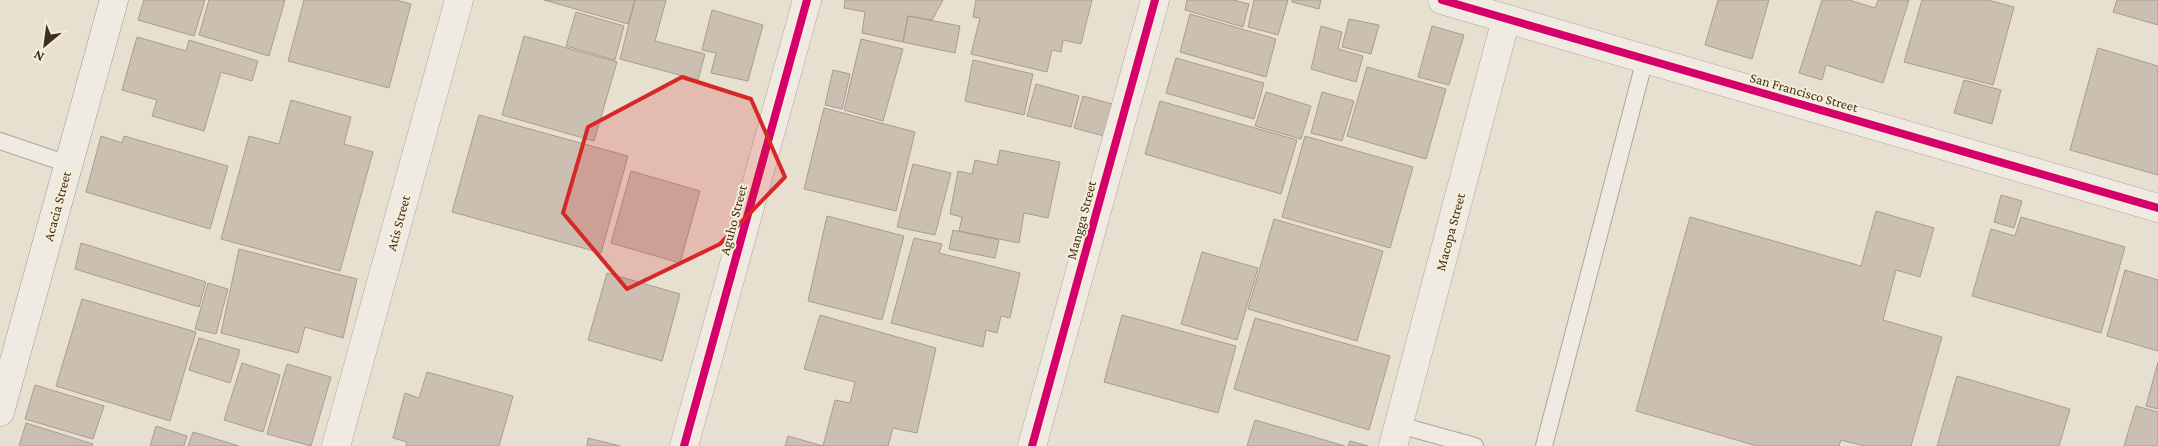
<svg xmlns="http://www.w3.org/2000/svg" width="2158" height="446" viewBox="0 0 2158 446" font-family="'Crimson Pro',serif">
	<rect width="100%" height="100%" fill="#e7e0d1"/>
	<path fill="#cbbfb2" stroke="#a89c90" d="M144,0H205L194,36L138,20Z
		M209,0H285L269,56L199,35Z
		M304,0H396L411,4L389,88L288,61Z
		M544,0H635L628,24Z
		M635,0H666L655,41L705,54L698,80L620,59Z
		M845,0H943L932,20L908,16L903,42L862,33L865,12L844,8Z
		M976,0H1092L1081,44L1063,40L1061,52L1052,50L1047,72L971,54L980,18L973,17Z
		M1187,0H1233L1249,4L1243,27L1185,10Z
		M1254,0H1288L1278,35L1248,27Z
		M1292,0H1321L1319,9L1292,2Z
		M1718,0H1769L1752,59L1705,45Z
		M1822,0H1849L1875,8L1878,0H1909L1883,83L1826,65L1822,80L1799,73Z
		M1922,0H1988L2014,7L1993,85L1904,62Z
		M2117,0H2158V25L2113,12Z
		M712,10L763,25L748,81L711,73L716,53L702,50Z
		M576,12L624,26L615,60L566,46Z
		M1190,14L1276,39L1266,77L1180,52Z
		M908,16L960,26L955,53L903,42Z
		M1349,19L1379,25L1371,54L1342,47Z
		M1321,26L1342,32L1338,49L1363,56L1356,82L1311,69Z
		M1432,26L1464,35L1449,85L1418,77Z
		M524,36L617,62L594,141L502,115Z
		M137,37L186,51L189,40L258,61L252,81L221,72L204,131L152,116L157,100L122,90Z
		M861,39L903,49L883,121L844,110Z
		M2098,48L2158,66V175L2070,150Z
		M1176,58L1264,83L1254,119L1166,93Z
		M973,60L1033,74L1024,115L965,101Z
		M1367,67L1446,89L1426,159L1347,136Z
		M833,70L850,74L842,109L825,105Z
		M1964,80L2001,90L1992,124L1954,113Z
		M1036,84L1079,96L1071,127L1027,116Z
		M1266,92L1311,106L1301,139L1255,126Z
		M1322,92L1354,101L1342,141L1311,133Z
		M1083,96L1112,104L1104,136L1074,128Z
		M291,100L351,117L344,144L373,152L340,271L221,239L249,136L279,144Z
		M1160,101L1297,140L1281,194L1145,154Z
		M824,108L915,132L896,211L804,189Z
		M479,115L628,156L601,253L452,212Z
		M101,136L122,143L124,136L228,166L210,229L86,192Z
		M1305,136L1413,167L1390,248L1282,217Z
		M1000,150L1060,162L1048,218L1024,213L1019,243L959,231L962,217L950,214L958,171L972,174L975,160L997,165Z
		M913,164L951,173L935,235L897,227Z
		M631,171L700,191L680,263L611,243Z
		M2001,195L2022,201L2014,228L1994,222Z
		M1876,211L1934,228L1920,277L1896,270L1883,320L1942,337L1911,446H1864L1841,440L1839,446H1757L1636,411L1690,217L1861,266Z
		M827,216L904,236L882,320L808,301Z
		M2021,217L2125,247L2101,333L1972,296L1991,229L2015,236Z
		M1274,219L1383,251L1357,341L1248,309Z
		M953,230L999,240L995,258L949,249Z
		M914,238L942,244L939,253L1020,273L1010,318L1001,316L997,333L986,330L983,347L891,323Z
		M81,243L206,282L199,307L75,269Z
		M239,249L357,279L343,338L305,327L298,353L221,333Z
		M1202,252L1258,268L1237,340L1181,324Z
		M2125,270L2158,280V351L2107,336Z
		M607,273L680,294L662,361L588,340Z
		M208,283L228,289L216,334L195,329Z
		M82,299L196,332L170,421L56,386Z
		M820,315L936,348L917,433L893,428L888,446H823L835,400L850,403L855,382L804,369Z
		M1122,315L1236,346L1218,413L1104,382Z
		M1255,318L1390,356L1369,430L1234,389Z
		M199,338L240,350L230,383L189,370Z
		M2158,362V409L2146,406Z
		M242,363L280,375L263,432L224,420Z
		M287,364L331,377L311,446L267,434Z
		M427,372L513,396L499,446H406L407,442L393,438L405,393L419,398Z
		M1957,376L2070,409L2059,446H1937Z
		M35,385L104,406L93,439L25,419Z
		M2136,406L2158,412V446H2124Z
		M1255,420L1345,446H1247Z
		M26,423L93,444L92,446H19Z
		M156,426L187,436L184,446H150Z
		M193,432L239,446H188Z
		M788,436L823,446H785Z
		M588,438L620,446H587Z
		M1350,441L1368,446H1348Z"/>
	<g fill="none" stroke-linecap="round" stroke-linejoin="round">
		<defs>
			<path id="lane" d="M0,141L68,164
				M1399,425L1475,446
				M1544,446L1645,59"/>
			<path id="street" d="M1442,0L2158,208
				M336,446L459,0
				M684,446L807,0
				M1032,446L1155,0
				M1393,446L1506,19"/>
			<path id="secondary" d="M0,412L114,0"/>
		</defs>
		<use href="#lane" stroke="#ada599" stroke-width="18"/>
		<use href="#street" stroke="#ada599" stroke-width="29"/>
		<use href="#secondary" stroke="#9c958a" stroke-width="29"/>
		<use href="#lane" stroke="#efebe3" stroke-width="16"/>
		<use href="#street" stroke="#efebe3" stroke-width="28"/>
		<use href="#secondary" stroke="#efebe3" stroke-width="28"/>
		<defs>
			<path id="cycleway" d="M1442,0L2158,208
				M684,446L807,0
				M1032,446L1155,0"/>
		</defs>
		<use href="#cycleway" stroke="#f7eed8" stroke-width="11"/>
		<use href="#cycleway" stroke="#d6006c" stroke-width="8"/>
	</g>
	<path fill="#d62828" fill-opacity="0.2" stroke="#d62828" stroke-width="4" stroke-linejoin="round" d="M682,77L751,99L785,177L720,244L627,289L563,213L588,127Z"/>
	<g text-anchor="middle" stroke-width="4" stroke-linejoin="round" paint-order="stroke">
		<g font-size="14" fill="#3d2e20" stroke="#f7eed8">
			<text transform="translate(1804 92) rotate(16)" y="5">San Francisco Street</text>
			<text transform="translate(57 206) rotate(-75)" y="5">Acacia Street</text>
			<text transform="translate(733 220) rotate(-75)" y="5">Aguho Street</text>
			<text transform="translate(1081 220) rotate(-75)" y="5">Mangga Street</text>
			<text transform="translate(398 223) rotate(-75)" y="5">Atis Street</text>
			<text transform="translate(1450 232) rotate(-75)" y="5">Macopa Street</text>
		</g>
	</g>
	<g transform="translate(45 45) rotate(209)" stroke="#f7eed8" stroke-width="4" paint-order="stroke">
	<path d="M0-4L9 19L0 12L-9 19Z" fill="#3d2e20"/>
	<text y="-8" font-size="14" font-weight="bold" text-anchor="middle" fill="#3d2e20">N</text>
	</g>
</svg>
